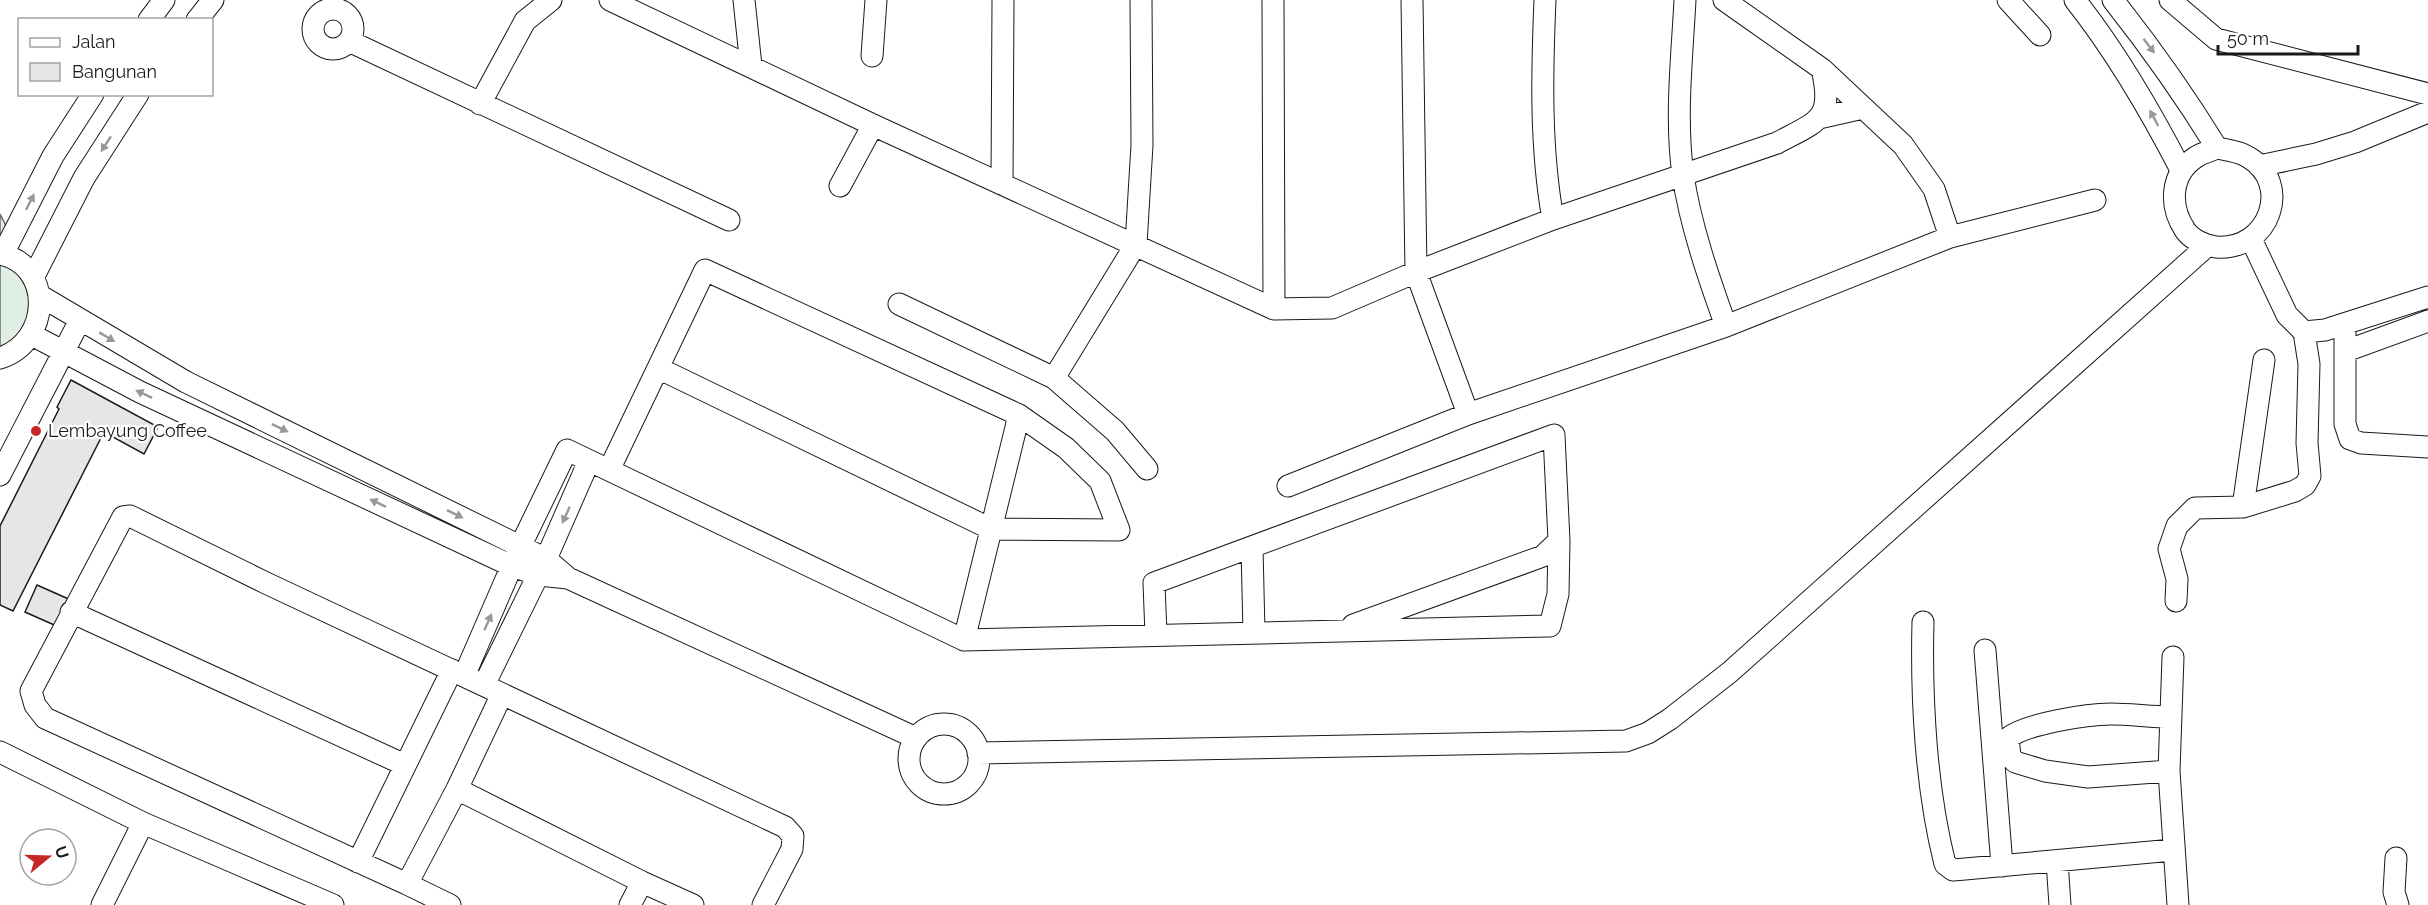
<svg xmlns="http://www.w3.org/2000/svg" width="2428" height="905" viewBox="0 0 2428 905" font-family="Raleway,sans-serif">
	<rect width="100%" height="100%" fill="#fff"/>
	<path fill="#e0efe3" stroke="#6a6a6a" stroke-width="1.5" d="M0,214L33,278L38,322L0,358Z"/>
	<path fill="#e6e6e6" stroke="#1a1a1a" stroke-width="1.5" d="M71,380L158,427L144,454L104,432L13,611L0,605V526L59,409L57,407Z
		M37,585L73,601L61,628L25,612Z"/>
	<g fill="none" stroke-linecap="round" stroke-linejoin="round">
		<defs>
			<path id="minor" d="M610,0L873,125L1274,309L1332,308L1416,272L1468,414
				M744,0L751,66
				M1273,0L1274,309
				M1412,0L1416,272L1553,219L1777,143C1818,121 1834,120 1822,69
				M1545,0C1542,72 1540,147 1553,219
				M1685,0C1682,58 1675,118 1683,175C1690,224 1709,279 1726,326
				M1724,0L1822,69L1903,145L1934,189L1950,237
				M2008,0L2040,35
				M2075,0C2117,53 2150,110 2181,170
				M2113,0C2151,48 2185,96 2217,148
				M2170,0L2216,39L2428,94
				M313 29a20 20 0 1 1 40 0a20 20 0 1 1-40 0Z
				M149,20L164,0
				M197,20L213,0
				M349,41L729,220
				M872,56L876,0
				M480,104L525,21L551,0
				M1819,118L1863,108
				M2217,148C2227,150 2239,151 2248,157C2293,183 2270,251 2216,247C2205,246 2191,239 2185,230C2169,206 2170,174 2196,157C2202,153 2210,151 2217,148Z
				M2259,166L2316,154L2355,142L2428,112
				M1002,184L1003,0
				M840,186L873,125
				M0,254C54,265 51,342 0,358
				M3,254L53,156L93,94
				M33,278L84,178L138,94
				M39,295L186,382L546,559L568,578L916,738
				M899,304L1054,378L1115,431L1147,469
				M2345,324V424L2350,439L2361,443L2428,447
				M2304,332L2325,330L2428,297
				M32,335L140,392L512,566L539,575L568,578
				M2346,351L2428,321
				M1054,378L1136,244L1142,145L1141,0
				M609,470L705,270L1019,415L1066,448L1100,481L1119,530L991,529L658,368
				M0,475L80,320
				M1288,486L1468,414L1726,326L1950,237L2095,200
				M2243,507L2295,491L2305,485L2310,476L2307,443L2309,364L2304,332L2287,315L2251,239
				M1252,547L1254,633
				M2176,601L2177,579L2169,549L2177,526L2195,508L2243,507L2264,360
				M71,612L405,765
				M1923,622C1921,699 1926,789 1945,864L1953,870L1965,869L2173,850
				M1156,635L1154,583L1554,435L1559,541L1543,556L1353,625
				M964,640L1019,415
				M1985,650L2002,866
				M2173,657L2169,771L2178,905
				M464,676L520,547L567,450L964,640L1550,626L1558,594L1559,541
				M484,685L546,559L589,461
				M909 759a35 35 0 1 1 70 0a35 35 0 1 1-70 0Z
				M0,752L143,823L333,905
				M978,753L1626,741L1648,733L1670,719L1730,672L2207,246
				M2169,771L2088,777L2045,771L2015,762L2010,756L2008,738C2025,724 2087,714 2111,714C2131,714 2151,717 2171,717
				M457,789L642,882L693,905
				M2396,858L2394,892L2398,905
				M2057,861L2060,905
				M358,862L452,670
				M407,884L45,718L35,705L31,691L123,517L130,516L266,583L785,827L793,836L792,849L763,905
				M102,905L143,823
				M450,905L407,884L457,789L502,694
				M630,905L642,882"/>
		</defs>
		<use href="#minor" stroke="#1a1a1a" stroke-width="23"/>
		<use href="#minor" stroke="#fff" stroke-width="21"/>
	</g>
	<defs><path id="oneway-solid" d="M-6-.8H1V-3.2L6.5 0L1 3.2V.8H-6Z" transform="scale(1.5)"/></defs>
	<g fill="#989898">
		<use href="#oneway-solid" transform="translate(2149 46) rotate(53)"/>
		<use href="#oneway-solid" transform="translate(2154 118) rotate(-118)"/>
		<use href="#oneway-solid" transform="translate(106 144) rotate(123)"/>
		<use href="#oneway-solid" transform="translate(30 202) rotate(-63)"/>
		<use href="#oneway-solid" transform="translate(107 337) rotate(31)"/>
		<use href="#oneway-solid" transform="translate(144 394) rotate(-155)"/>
		<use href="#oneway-solid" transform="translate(280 428) rotate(26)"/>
		<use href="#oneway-solid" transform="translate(378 503) rotate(-155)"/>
		<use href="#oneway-solid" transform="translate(455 514) rotate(26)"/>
		<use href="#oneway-solid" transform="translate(566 515) rotate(114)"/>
		<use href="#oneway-solid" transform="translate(488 622) rotate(-66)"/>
	</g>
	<circle fill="#c62828" stroke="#fff" stroke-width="2" cx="36" cy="431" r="6"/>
	<g text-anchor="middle" stroke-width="4.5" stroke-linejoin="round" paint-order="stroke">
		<g font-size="18" fill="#1a1a1a" stroke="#fff" text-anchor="start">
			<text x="48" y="437">Lembayung Coffee</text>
		</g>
	</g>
	<rect x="18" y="18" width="195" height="78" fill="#ffffff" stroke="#a3a3a3" stroke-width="1.5"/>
	<rect x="30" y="38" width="30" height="9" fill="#ffffff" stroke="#a3a3a3" stroke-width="1.5"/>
	<text x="72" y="48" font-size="18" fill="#1a1a1a">Jalan</text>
	<rect x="30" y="63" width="30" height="18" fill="#e6e6e6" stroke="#a3a3a3" stroke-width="1.5"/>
	<text x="72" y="78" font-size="18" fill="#1a1a1a">Bangunan</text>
	<g transform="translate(48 857) rotate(71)"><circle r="28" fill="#ffffff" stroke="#a3a3a3" stroke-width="1.5"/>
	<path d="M0-4.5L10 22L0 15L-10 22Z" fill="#c62828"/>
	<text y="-9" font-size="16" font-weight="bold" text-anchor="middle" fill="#1a1a1a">U</text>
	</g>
	<path d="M2218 45v9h140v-9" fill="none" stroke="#1a1a1a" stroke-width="3"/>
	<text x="2227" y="45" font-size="18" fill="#1a1a1a" stroke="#ffffff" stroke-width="4.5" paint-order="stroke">50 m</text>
</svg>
